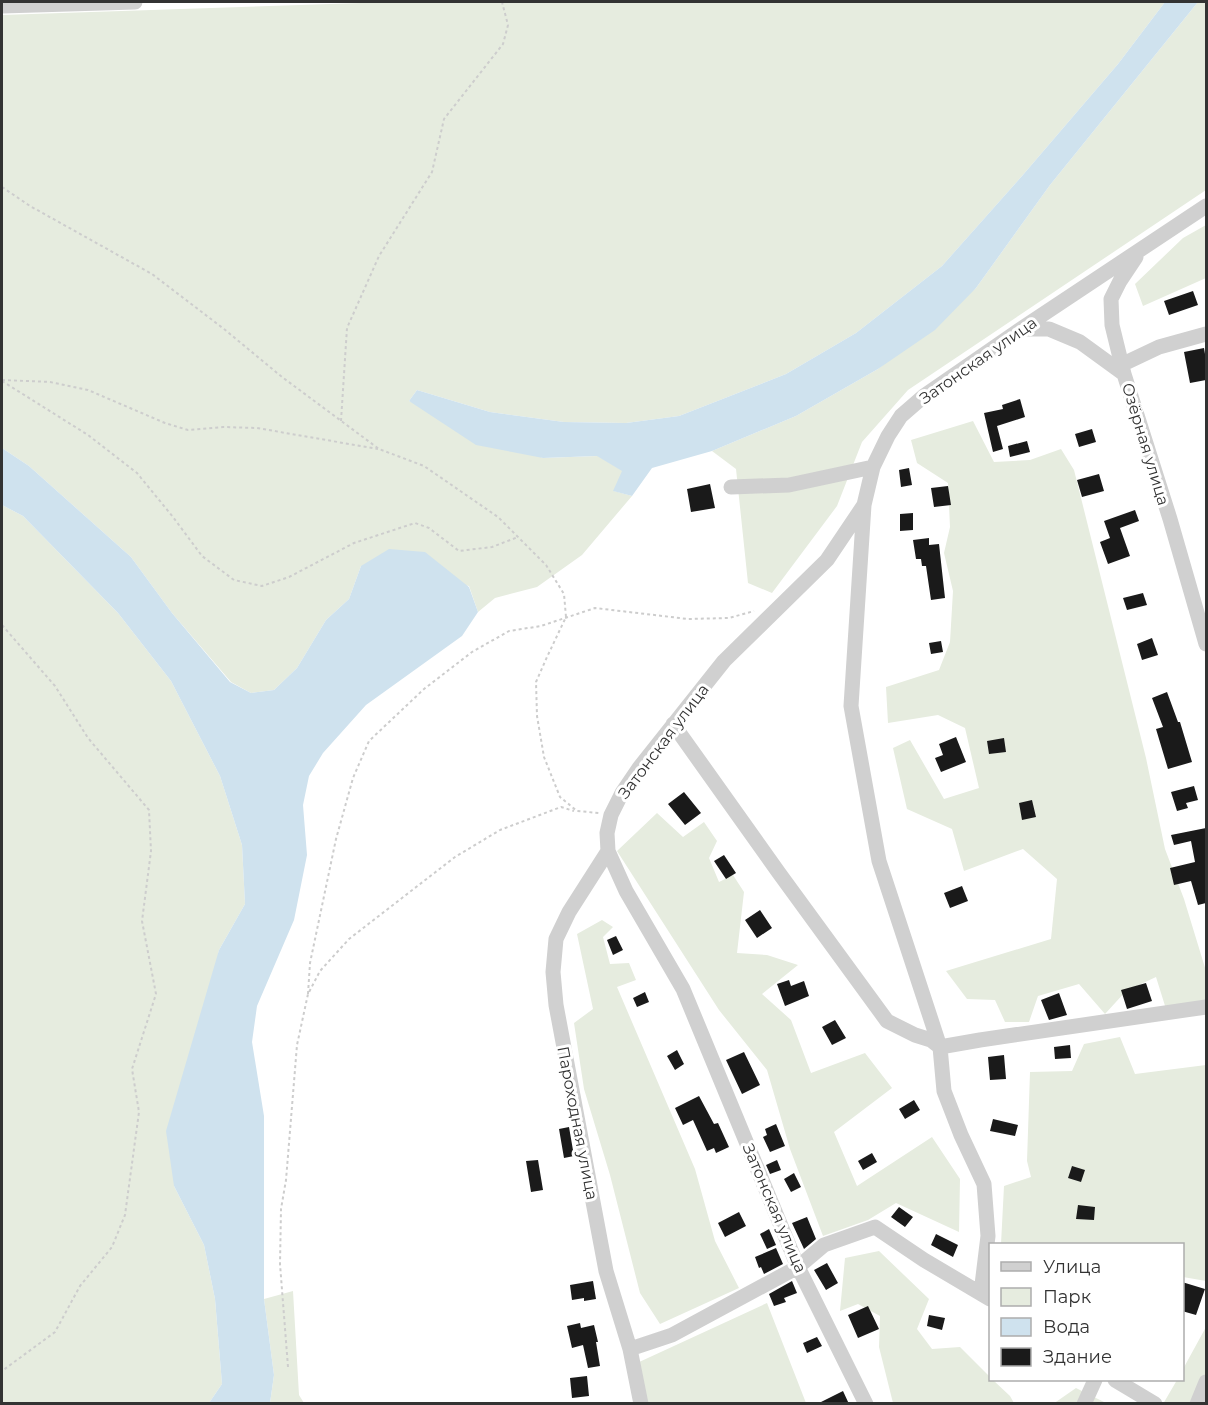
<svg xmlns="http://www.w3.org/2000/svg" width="1208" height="1405" viewBox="0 0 1208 1405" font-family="Montserrat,sans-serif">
	<rect width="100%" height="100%" fill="#fff"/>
	<path fill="#e6ecdf" d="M391,2H1165L1118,64L1022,176L942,266L856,333L786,374L679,416L626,423L564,422L490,412L417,390L409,401L543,458L598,456L623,471L614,491L632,496L582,555L537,587L495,598L478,612L469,586L361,566L349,599L326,620L297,668L274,690L251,693L231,682L172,613L131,557L29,466L2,448V15Z
		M1198,2H1206V190L908,390L862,442L837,506L772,593L748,583L736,469L712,451L796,416L878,369L976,288L1050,185Z
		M1206,225V278L1143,306L1135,284L1183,238Z
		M973,421L994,462L1030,460L1061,449L1074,470L1146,758L1165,849L1184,899L1206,971V1002L1166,1009L1156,977L1126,991L1105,1014L1079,984L1038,996L1029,1022H1005L995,1000L967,999L946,971L1051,939L1057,879L1023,849L964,871L952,829L907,809L893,748L910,740L944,799L979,788L965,728L938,715L888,723L886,687L939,670L950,642L953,591L944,553L950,527L948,483L917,463L911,440Z
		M2,505L23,516L118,613L171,681L220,776L242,845L245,904L219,950L174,1186L204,1245L215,1299L222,1384L209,1403H2Z
		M657,813L683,837L704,822L717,841L709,858L719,882L733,875L744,892L737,953L767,955L798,965L762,994L791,1020L811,1073L865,1053L892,1088L834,1132L857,1186L932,1137L960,1179L959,1232L896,1203L868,1220L823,1236L790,1149L767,1070L719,1010L617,851Z
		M602,920L613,927L603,937L610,964L629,963L636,980L617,987L695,1169L715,1241L739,1288L660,1324L640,1293L610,1175L584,1089L574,1023L593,1009L577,934Z
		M1120,1037L1135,1074L1206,1065V1281L1183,1277L1182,1244H1001L1004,1186L1031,1177L1027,1161L1030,1072L1072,1071L1084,1044Z
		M879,1251L929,1299L917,1329L932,1349L960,1347L990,1377V1380H993L1010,1396L1014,1403H893L879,1347L880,1316L858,1304L840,1311L845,1258Z
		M293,1291L299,1395L304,1403H270L274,1375L264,1299Z
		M767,1303L806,1403H647L637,1363Z
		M1206,1327V1403L1163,1404L1177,1380H1182L1183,1369Z
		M1076,1388L1106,1403L1053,1404Z"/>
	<path fill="#cfe2ee" d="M1165,2H1198L1050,185L976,288L935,330L878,369L796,416L712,451L652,468L632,496L613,491L622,471L597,456L543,458L476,445L409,401L417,390L490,412L564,422L626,423L679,416L786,374L856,333L942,266L1022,176L1118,64Z
		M2,448L29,466L131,557L172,613L230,682L251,693L274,690L297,668L326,620L349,599L361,566L389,549L425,552L469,587L478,612L462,636L366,705L323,753L309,776L303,805L307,855L294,920L257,1006L252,1042L264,1116V1299L274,1375L270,1403H209L222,1384L215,1299L204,1245L174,1186L166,1131L219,950L245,904L242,845L220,776L171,681L118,613L23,516L2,505Z"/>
	<path fill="#1a1a1a" d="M1193,291L1198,305L1169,315L1164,301Z
		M1204,348L1206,360V380L1190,383L1184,352Z
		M1020,399L1025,417L997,426L1003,449L993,452L984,413L1003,409L1002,405Z
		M1092,429L1096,442L1079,447L1075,434Z
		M1027,441L1030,452L1010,457L1008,446Z
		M909,468L912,485L901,487L899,470Z
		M1099,474L1104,491L1082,497L1077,480Z
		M710,484L715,508L691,512L687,489Z
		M948,486L951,505L934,507L931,488Z
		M1135,510L1139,521L1120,528L1130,556L1108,564L1100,542L1110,538L1104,521Z
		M913,513V530L900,531V514Z
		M929,538V545L939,544L945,598L931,600L926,566H922L921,559H916L913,540Z
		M1143,593L1147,605L1127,610L1123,598Z
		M1152,638L1158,655L1142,660L1137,644Z
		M941,641L943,652L931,654L929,643Z
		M1167,692L1178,722H1180L1192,762L1168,769L1156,729L1163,727L1152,698Z
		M956,737L966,762L941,772L935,758L943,755L939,744Z
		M1004,738L1006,752L989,754L987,741Z
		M1194,786L1198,800L1186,803L1188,808L1177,811L1171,792Z
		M684,792L701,813L685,825L668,804Z
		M1032,800L1036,817L1022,820L1019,803Z
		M1206,828V903L1198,905L1191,881L1174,885L1170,868L1195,862L1191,841L1174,845L1171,835Z
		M724,855L736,873L726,879L714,861Z
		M962,886L968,901L950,908L944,893Z
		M760,910L772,928L757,938L745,920Z
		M616,936L623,950L613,955L607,940Z
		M789,980L791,986L804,981L809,996L785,1006L777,984Z
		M1146,983L1152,1001L1127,1009L1121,990Z
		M645,992L649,1002L637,1007L633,998Z
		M1059,993L1067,1015L1049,1020L1041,1000Z
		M835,1020L846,1038L832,1045L822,1027Z
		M1070,1045L1071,1058L1055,1059L1054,1047Z
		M677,1050L684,1064L675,1070L667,1056Z
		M744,1052L760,1085L742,1094L726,1060Z
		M1004,1055L1006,1079L990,1080L988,1057Z
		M699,1096L714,1124L718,1123L729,1147L716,1153L714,1148L707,1151L693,1120L683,1125L675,1108Z
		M914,1100L920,1110L905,1119L899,1109Z
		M993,1119L1018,1125L1015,1136L990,1131Z
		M776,1124L785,1146L770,1152L763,1137L767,1135L765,1129Z
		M569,1127L574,1156L564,1158L559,1129Z
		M872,1153L877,1162L863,1170L858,1161Z
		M538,1160L543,1190L531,1192L526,1161Z
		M777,1160L781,1170L770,1174L766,1165Z
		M1072,1166L1085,1170L1081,1182L1068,1178Z
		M794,1173L801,1187L791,1192L784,1179Z
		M1078,1205L1095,1207L1094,1220L1076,1219Z
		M899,1207L913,1217L905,1227L891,1217Z
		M739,1212L746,1226L725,1237L718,1223Z
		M807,1217L816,1239L804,1249L792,1223Z
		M769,1229L776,1245L767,1249L760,1234Z
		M936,1234L958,1245L953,1257L931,1245Z
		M776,1248L783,1264L764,1274L761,1267L759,1268L755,1257Z
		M827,1263L838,1283L826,1290L814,1270Z
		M593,1281L596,1299L584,1301V1298L572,1300L570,1285Z
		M792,1281L797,1293L784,1298L786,1302L774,1306L769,1294Z
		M1182,1282L1205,1289L1196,1315L1182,1311Z
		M868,1306L879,1329L858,1338L848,1315Z
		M929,1315L945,1318L942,1330L927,1326Z
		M580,1323L581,1328L594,1325L598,1342H596L600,1366L588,1368L583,1345L572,1348L567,1326Z
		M817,1337L822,1346L807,1353L803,1343Z
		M587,1376L589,1396L572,1398L570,1378Z
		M843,1391L849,1404H817Z"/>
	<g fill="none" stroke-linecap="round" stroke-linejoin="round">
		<path stroke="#cdcdcd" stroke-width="2" stroke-dasharray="3 3" stroke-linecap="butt" d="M2,187L30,206L152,274L224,329L282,377L379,449L424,466L498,517L546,565L564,594L566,617L547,657L536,682L537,716L544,757L560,797L577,811L599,813
			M2,380L50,382L88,390L165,423L188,430L223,427L257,428L378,449
			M2,381L88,435L137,473L173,517L202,556L234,580L262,586L289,577L354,543L415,523L429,528L459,551L492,547L518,537
			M341,421L347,328L379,256L432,172L444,119L503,44L508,25L502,2
			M2,625L55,686L88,738L149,810L151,851L142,921L156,994L132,1069L139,1112L125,1215L112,1247L80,1286L55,1332L2,1371
			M308,994L310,963L336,839L353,778L369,741L424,689L472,652L509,631L541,626L595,608L688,619L729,618L754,611
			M288,1367L280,1264L281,1209L286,1180L297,1045L308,994L320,971L349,939L455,857L500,830L561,807L574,811"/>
		<path stroke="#d0d0d0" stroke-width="15" d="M2,6L135,2
			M1136,257L1120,281L1111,299L1112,325L1124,374L1170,519L1206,644
			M1021,329H1049L1080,342L1124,374
			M1121,365L1159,347L1206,334
			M731,487L789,485L873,467
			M864,505L851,706L879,861L940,1047L944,1091L961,1135L984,1184L988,1236L981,1293
			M673,724L779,873L887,1021L915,1035L931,1040L940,1047L980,1040L1206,1007
			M608,851L569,912L556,939L553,972L556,1005L606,1271L630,1349L641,1404
			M630,1349L672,1335L798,1267L824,1245L875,1227L924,1260L990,1299
			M1115,1380L1155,1404
			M866,1404L798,1267L683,989L626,891L608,851L607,833L611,815L622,793L639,768L724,661L827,560L864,505L873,467L888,436L901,416L924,396L1021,329L1206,206
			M1084,1404L1095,1380
			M1197,1404L1206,1382"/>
	</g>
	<g text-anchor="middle" stroke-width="6" stroke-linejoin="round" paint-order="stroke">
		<g font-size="16" fill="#333" stroke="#fff">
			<text transform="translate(978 360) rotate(-35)" y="6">Затонская улица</text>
			<text transform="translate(1146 444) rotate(73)" y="6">Озёрная улица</text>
			<text transform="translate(663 741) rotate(-53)" y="6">Затонская улица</text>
			<text transform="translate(578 1123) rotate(79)" y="6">Пароходная улица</text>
			<text transform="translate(775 1208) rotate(67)" y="6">Затонская улица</text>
		</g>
	</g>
	<rect width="1208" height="1405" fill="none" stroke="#333333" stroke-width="6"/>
	<rect x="989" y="1243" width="195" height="138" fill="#ffffff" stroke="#adadad" stroke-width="1.5"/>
	<rect x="1001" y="1262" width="30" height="9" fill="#d0d0d0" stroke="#adadad" stroke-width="1.5"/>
	<text x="1043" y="1273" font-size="18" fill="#333333">Улица</text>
	<rect x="1001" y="1288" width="30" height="18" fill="#e6ecdf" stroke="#adadad" stroke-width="1.5"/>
	<text x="1043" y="1303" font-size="18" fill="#333333">Парк</text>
	<rect x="1001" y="1318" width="30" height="18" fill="#cfe2ee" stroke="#adadad" stroke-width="1.5"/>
	<text x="1043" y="1333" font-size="18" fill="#333333">Вода</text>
	<rect x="1001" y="1348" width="30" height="18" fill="#1a1a1a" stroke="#adadad" stroke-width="1.5"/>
	<text x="1043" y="1363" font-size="18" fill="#333333">Здание</text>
</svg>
